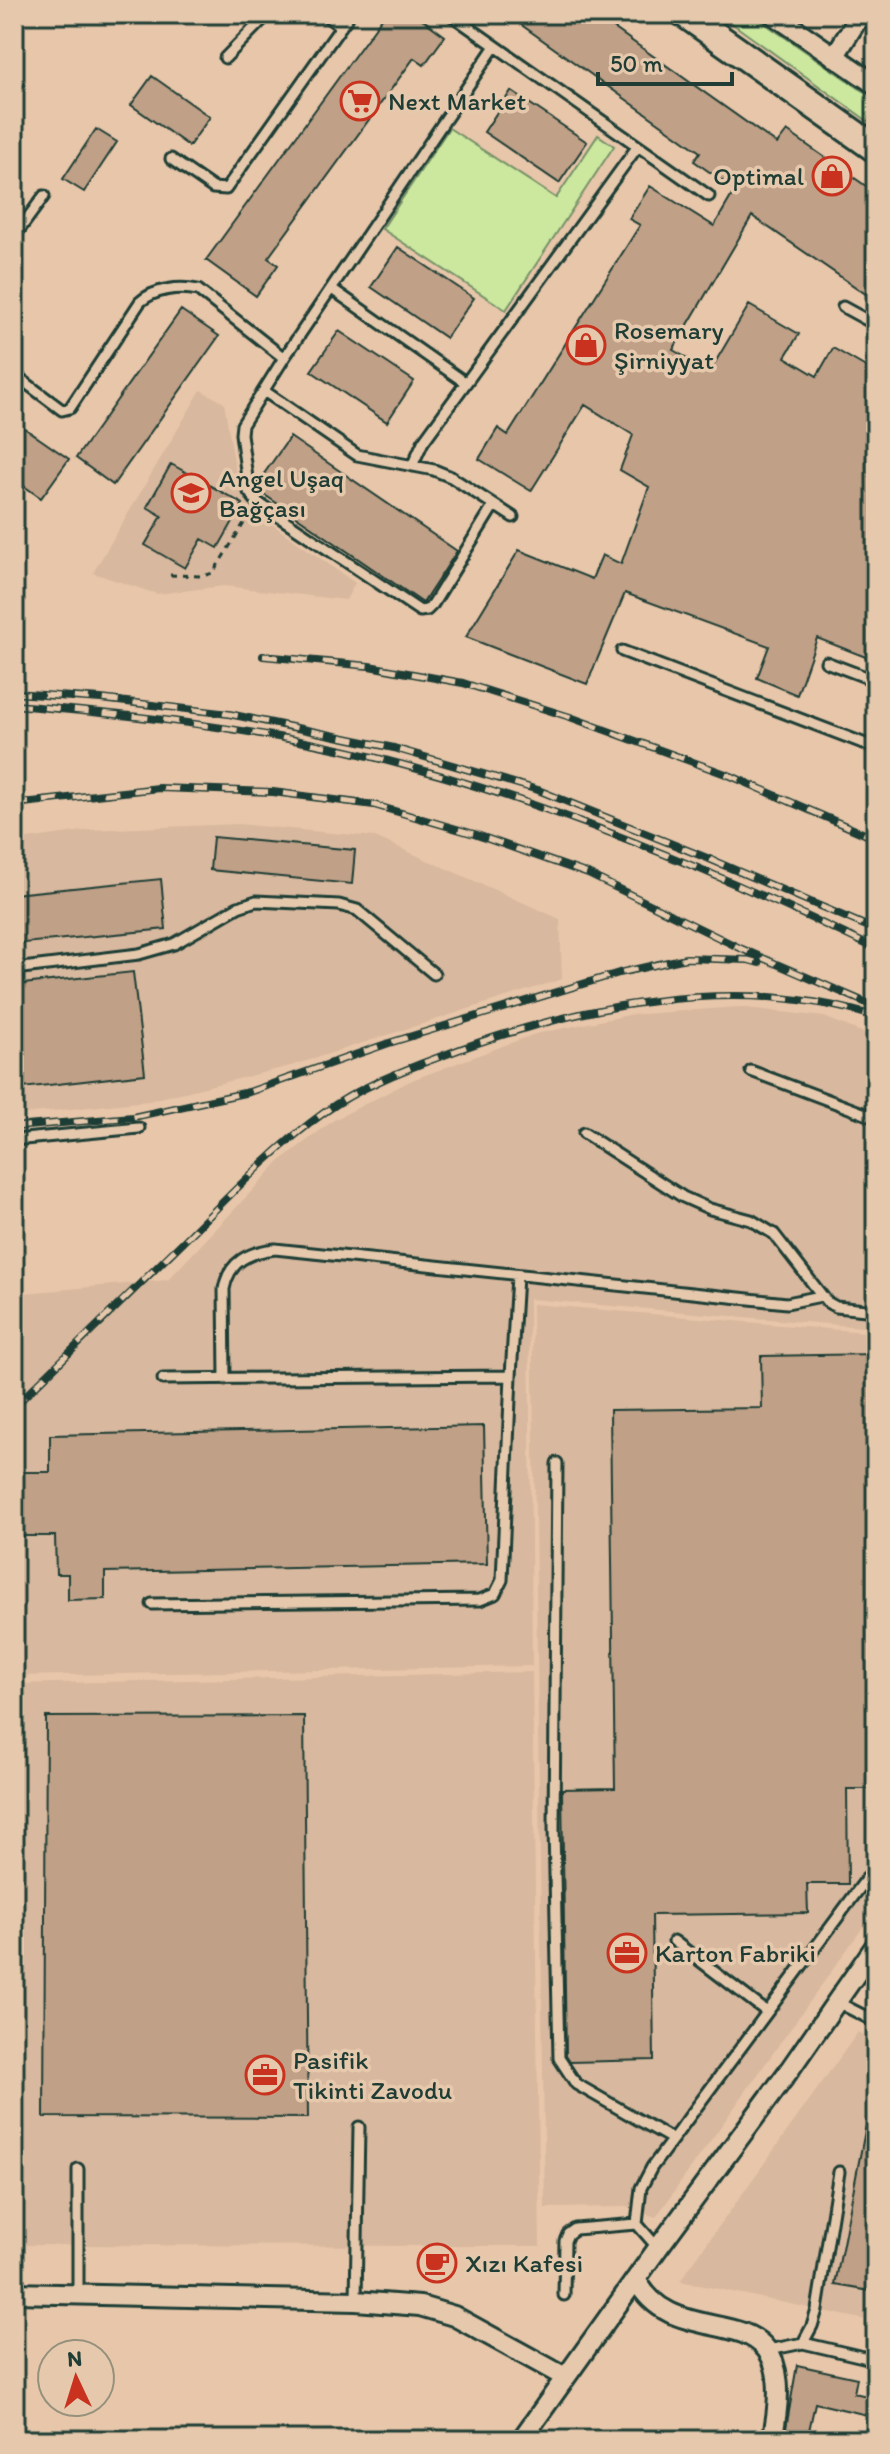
<svg xmlns="http://www.w3.org/2000/svg" width="890" height="2454" viewBox="0 0 890 2454" font-family="Itim,sans-serif">
	<rect width="100%" height="100%" fill="#e8c6aa"/>
	<filter id="ink" filterUnits="userSpaceOnUse"><feTurbulence type="fractalNoise" baseFrequency=".0125" numOctaves="2"/><feDisplacementMap in="SourceGraphic" scale="16" xChannelSelector="R" yChannelSelector="G"/><feConvolveMatrix kernelMatrix="1 2 1 2 8 2 1 2 1" color-interpolation-filters="sRGB"/></filter>
	<g filter="url(#ink)">
		<path fill="#d8b89e" d="M201,390L224,403L238,485L247,502L256,513L355,583L346,600L224,586L157,594L93,573Z
			M238,824L375,837L560,919L562,979L294,1065L148,1101L14,1115V841L90,830Z
			M738,1007L824,1017L876,1038V1328L529,1299L532,1666L14,1676V1294L168,1280L280,1161L334,1120L412,1080L535,1034L629,1015Z
			M532,1304L876,1333V1909L656,2217L627,2207L545,2208Z
			M532,1672L540,2246L14,2245V1684Z
			M858,2032L876,2043V2322L680,2281Z"/>
		<path fill="#cce79e" stroke="#769269" stroke-width="2" d="M719,14H751L876,100V127Z
			M449,128L556,198L598,135L614,146L506,310L382,229Z"/>
		<path fill="#c0a087" stroke="#1f3d34" stroke-width="2" d="M385,14H415L445,36L424,65L414,58L268,258L278,265L256,296L206,260Z
			M506,14H594L777,144L787,131L876,193V301L752,216L673,350L710,371L749,305L799,334L785,357L817,376L833,348L876,373V661L817,638L797,695L757,678L769,646L625,593L587,684L466,637L519,550L592,579L602,555L621,564L649,487L620,470L633,435L585,405L531,491L479,459L498,428L508,435L640,225L629,219L650,186L714,226L735,190L694,161L700,152Z
			M152,76L210,117L189,146L131,105Z
			M511,91L587,142L559,183L484,132Z
			M96,129L117,142L84,192L63,179Z
			M398,247L474,298L446,338L371,287Z
			M181,310L219,336L113,485L76,458Z
			M339,331L414,381L387,422L311,371Z
			M14,421L69,459L41,498L14,479Z
			M290,437L457,551L423,603L256,489V485Z
			M171,464L243,504L218,548L202,539L185,568L145,545L162,516L147,507Z
			M213,837L355,850L352,884L210,870Z
			M161,879L166,929L14,944V894Z
			M133,972L145,1074L14,1089V985Z
			M876,1354V1789H847L848,1884H807L808,1913L652,1915L654,2060L570,2062L566,2056L562,1789L615,1788L610,1410L762,1408L761,1356Z
			M484,1426L487,1564L105,1572V1599L68,1600V1574H56L55,1536H14V1472H50V1435Z
			M304,1716L308,2118L44,2117L46,1717Z
			M869,2110H876V2292L835,2285Z
			M797,2365L857,2378L854,2393L876,2398V2417L815,2403L807,2440H784Z"/>
		<g fill="none" stroke-linecap="round" stroke-linejoin="round">
			<defs>
				<path id="lane" d="M324,14L341,27
					M450,14L709,196
					M225,58L268,14
					M171,159L213,188L226,189L350,14
					M14,237L44,196
					M332,289L466,383
					M843,307L876,325
					M14,374L62,410L70,408L140,302C154,289 179,286 198,290L284,358
					M264,391L357,455L434,470L451,477L513,517
					M412,466L423,442L638,146
					M494,505L433,604L427,610L420,611L257,502L249,492L241,434L242,425L284,358L495,46
					M622,651L876,748
					M826,662L876,681
					M14,969L139,954L174,944L238,907L256,901L339,905L357,910L434,974
					M751,1071L876,1118
					M584,1133L683,1197L710,1209L751,1220L774,1234L827,1302L836,1307L876,1311
					M14,1140L139,1128
					M511,1376L517,1276
					M225,1379L224,1289C229,1261 249,1252 275,1249L787,1303L821,1296
					M557,1463L554,1828L559,2058L576,2084L672,2139
					M152,1604L480,1600L495,1594L502,1580L511,1376L163,1379
					M674,1941L767,2012
					M837,2002L876,2022
					M658,2248L637,2224L641,2188L652,2167L876,1866
					M78,2295V2169
					M564,2295L565,2241L568,2234L575,2229L637,2224
					M356,2301L359,2127
					M803,2343L812,2326L817,2310L839,2172
					M769,2350L803,2343L876,2360"/>
				<path id="street" d="M773,14L876,85
					M834,57L861,14
					M636,2279C679,2364 807,2276 772,2440
					M14,2293L356,2301L420,2306L454,2316L565,2377
					M521,2440L658,2248L788,2072L876,1945"/>
				<path id="secondary" d="M685,14L876,149"/>
			</defs>
			<use href="#lane" stroke="#1f3d34" stroke-width="15"/>
			<use href="#street" stroke="#1f3d34" stroke-width="24"/>
			<use href="#secondary" stroke="#1f3d34" stroke-width="32"/>
			<path stroke="#1f3d34" stroke-width="3" stroke-dasharray="6 6" stroke-linecap="butt" d="M599,17L601,14
				M170,575L203,576L213,573L251,512"/>
			<use href="#lane" stroke="#e6c9ad" stroke-width="9"/>
			<use href="#street" stroke="#e6c9ad" stroke-width="18"/>
			<use href="#secondary" stroke="#e6c9ad" stroke-width="26"/>
			<defs>
				<path id="rail" d="M263,656L369,666L463,683L570,717L731,776L876,839
					M14,693L101,699L229,714L394,748L538,790L707,858L876,930
					M14,705C135,715 255,728 373,757C547,801 715,871 876,949
					M14,804L159,788L273,792L374,805L474,834L588,874L742,949L876,1007
					M14,1127L133,1117L249,1092L389,1043L619,973L686,958L748,960L759,963
					M14,1407C73,1349 132,1291 191,1234C234,1191 276,1147 325,1112C358,1088 401,1071 439,1057C572,1006 736,972 876,1017"/>
			</defs>
			<use href="#rail" stroke="#1f3d34" stroke-width="8"/>
			<use href="#rail" stroke="#e6c9ad" stroke-width="5" stroke-dasharray="15" stroke-linecap="butt"/>
		</g>
	</g>
	<defs>
		<symbol id="supermarket-ring" viewBox="-11 -11 22 22"><circle r="9.5" fill="#e6c9ad" stroke="#c8321e" stroke-width="1.5"/><path d="M-6-5.5h2.5l.6 2H6L4.5 2H-2.5L-4.4-4H-6ZM-1.5 3.2a1.3 1.3 0 1 0 .1 0ZM3 3.2a1.3 1.3 0 1 0 .1 0Z" fill="#c8321e"/></symbol>
		<symbol id="shop-ring" viewBox="-11 -11 22 22"><circle r="9.5" fill="#e6c9ad" stroke="#c8321e" stroke-width="1.5"/><path d="M-5-2.5h2.3a2.7 3.5 0 0 1 5.4 0H5L5.5 6h-11ZM-1.5-2.5h3a1.5 2.3 0 0 0-3 0Z" fill="#c8321e"/></symbol>
		<symbol id="school-ring" viewBox="-11 -11 22 22"><circle r="9.5" fill="#e6c9ad" stroke="#c8321e" stroke-width="1.5"/><path d="M0-5L7-2L0 1L-7-2ZM-4 1L0 2.5L4 1V4Q0 6-4 4Z" fill="#c8321e"/></symbol>
		<symbol id="office-ring" viewBox="-11 -11 22 22"><circle r="9.5" fill="#e6c9ad" stroke="#c8321e" stroke-width="1.5"/><path d="M-6-3h4V-5.5h4V-3h4V5H-6ZM-1-4.5V-3h2v-1.5ZM-6 0V1H6V0Z" fill="#c8321e"/></symbol>
		<symbol id="cafe-ring" viewBox="-11 -11 22 22"><circle r="9.5" fill="#e6c9ad" stroke="#c8321e" stroke-width="1.5"/><path d="M-5.5-4.5H6V0H3Q3 3.5 0 3.5H-2.5Q-5.5 3.5-5.5 0ZM3-3.2v2h1.7v-2ZM-6 4.5H4V6H-6Z" fill="#c8321e"/></symbol>
	</defs>
	<g fill-rule="evenodd">
		<use href="#supermarket-ring" x="338" y="79" width="44" height="44"/>
		<use href="#shop-ring" x="810" y="154" width="44" height="44"/>
		<use href="#shop-ring" x="564" y="323" width="44" height="44"/>
		<use href="#school-ring" x="169" y="471" width="44" height="44"/>
		<use href="#office-ring" x="605" y="1931" width="44" height="44"/>
		<use href="#office-ring" x="243" y="2053" width="44" height="44"/>
		<use href="#cafe-ring" x="415" y="2241" width="44" height="44"/>
	</g>
	<g text-anchor="middle" stroke-width="7" stroke-linejoin="round" paint-order="stroke">
		<g font-size="26" fill="#1f3d34" stroke="#e6c9ad" text-anchor="start">
			<text x="388" y="110">Next Market</text>
			<text x="804" y="185" text-anchor="end">Optimal</text>
			<text x="614" y="339">Rosemary<tspan x="614" dy="30">Şirniyyat</tspan></text>
			<text x="219" y="487">Angel Uşaq<tspan x="219" dy="30">Bağçası</tspan></text>
			<text x="655" y="1962">Karton Fabriki</text>
			<text x="293" y="2069">Pasifik<tspan x="293" dy="30">Tikinti Zavodu</tspan></text>
			<text x="465" y="2272">Xızı Kafesi</text>
		</g>
	</g>
	<rect width="890" height="2454" fill="none" stroke="#e6c9ad" stroke-width="48"/>
	<rect x="24" y="24" width="842" height="2406" fill="none" stroke="#1f3d34" stroke-width="3" filter="url(#ink)"/>
	<g transform="translate(76 2378) rotate(356)"><circle r="38" fill="#e6c9ad" stroke="#96917d" stroke-width="2"/>
	<path d="M0-6L14 30L0 20L-14 30Z" fill="#c8321e"/>
	<text y="-12" font-size="22" font-weight="bold" text-anchor="middle" fill="#1f3d34">N</text>
	</g>
	<path d="M598 72v12h134v-12" fill="none" stroke="#1f3d34" stroke-width="4"/>
	<text x="610" y="72" font-size="24" fill="#1f3d34" stroke="#e6c9ad" stroke-width="6" paint-order="stroke">50 m</text>
</svg>
